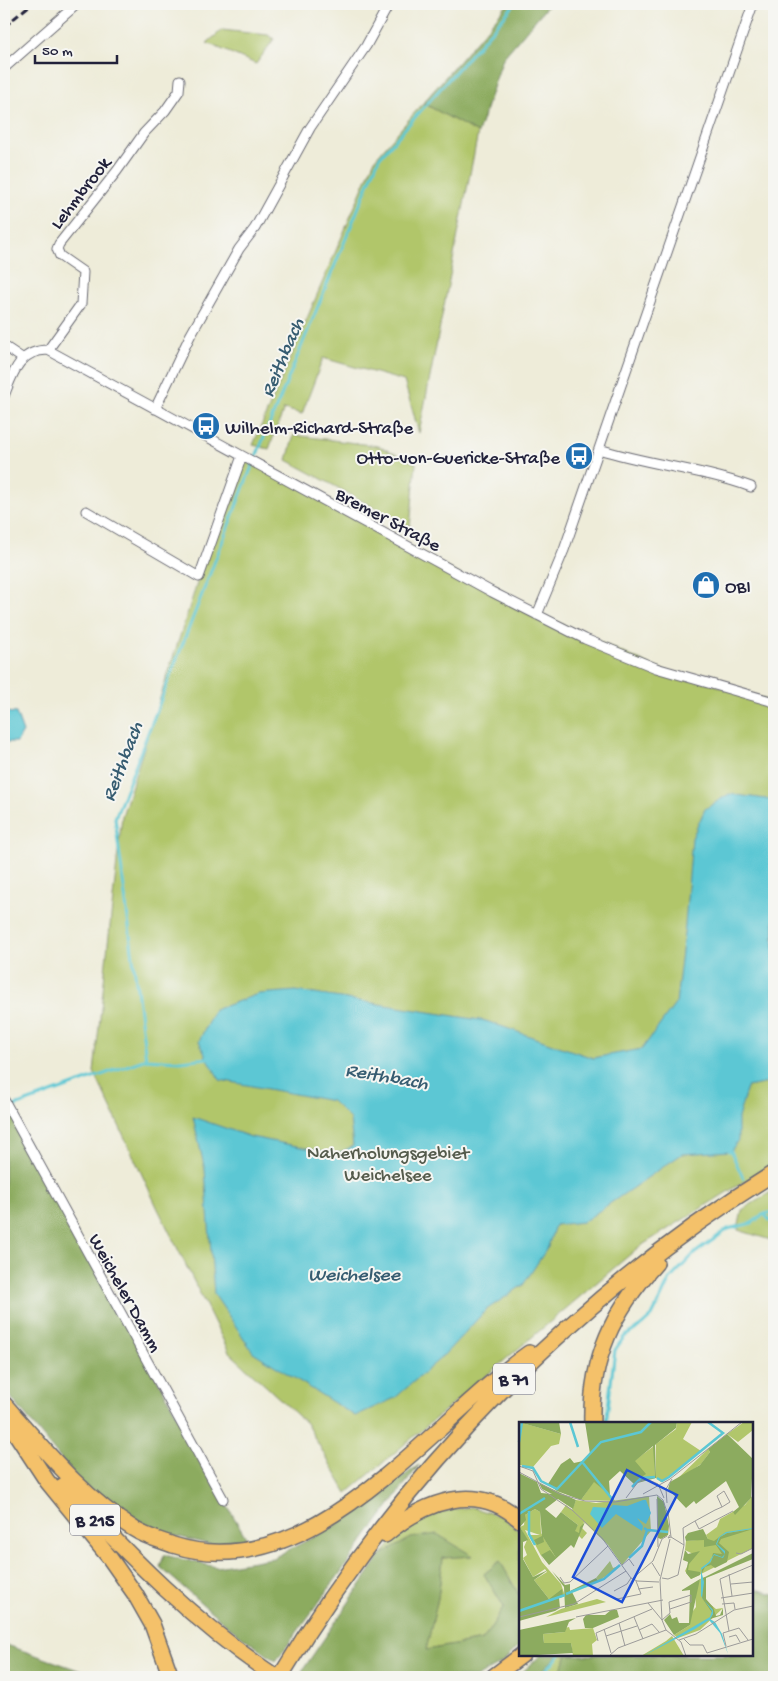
<svg xmlns="http://www.w3.org/2000/svg" width="778" height="1681" viewBox="0 0 778 1681" font-family="'Gochi Hand',sans-serif">
	<rect width="100%" height="100%" fill="#f6f6f2"/>
	<filter id="ink" filterUnits="userSpaceOnUse"><feTurbulence type="fractalNoise" baseFrequency=".02" numOctaves="2"/><feDisplacementMap in="SourceGraphic" scale="10" xChannelSelector="R" yChannelSelector="G"/><feConvolveMatrix kernelMatrix="1 2 1 2 8 2 1 2 1" color-interpolation-filters="sRGB"/></filter>
	<filter id="wash" filterUnits="userSpaceOnUse"><feTurbulence type="fractalNoise" baseFrequency=".0096" numOctaves="4" result="noise"/><feDisplacementMap in="SourceGraphic" scale="20" xChannelSelector="R" yChannelSelector="G"/><feGaussianBlur stdDeviation="1.12" result="paint"/><feColorMatrix in="noise" values="0 0 0 0 0 0 0 0 0 0 0 0 0 0 0 0 0 1.4 0 .05"/><feComposite in="paint" operator="in"/></filter>
	<g filter="url(#wash)">
		<rect width="100%" height="100%" fill="#eeecd9"/>
		<path fill="#b1c66b" stroke="#6a7453" d="M222,30L268,35L274,39L256,64L207,43Z
			M423,103L478,133L419,433L404,381L323,358L302,414L284,409L269,449L253,445L375,159Z
			M294,435L378,446L416,463L410,527L287,460Z
			M242,456L492,592L656,668L774,702V1163L639,1247L347,1493L306,1423L229,1352L158,1209L94,1072L122,816L199,577Z
			M774,1190V1241L738,1230L742,1210Z
			M472,1507L503,1517L520,1532V1591L519,1595L500,1561L484,1574L504,1607L483,1640L426,1650L438,1598L443,1558L472,1555H381C411,1519 427,1512 472,1507Z
			M558,1655H568L557,1677H536Z"/>
		<path fill="#8cab5f" stroke="#57664d" d="M508,4H549L503,58L478,133L423,103Z
			M4,1100L223,1499L250,1544L223,1548L164,1533L113,1509L78,1480L4,1389Z
			M419,1465L276,1661L230,1628L160,1567L164,1555L216,1567L273,1558L331,1528Z
			M437,1534L473,1556L443,1558L438,1598L426,1650L483,1640L504,1607L484,1574L500,1561L519,1595L520,1591V1645L502,1663L476,1677H304L300,1674L381,1555L411,1538Z
			M752,1588L774,1594V1677H557L568,1655H752Z
			M4,1644L98,1677H4Z
			M541,1655H558L536,1677H517Z"/>
		<path fill="#5bc7d4" stroke="#3e7488" d="M4,712L16,713L23,732L17,742H4Z
			M729,794L774,800V1082L747,1087L738,1118V1140L731,1151L682,1154L583,1222L555,1225L548,1247L523,1285L486,1310L443,1356L395,1398L355,1416L253,1352L214,1294L205,1170L193,1117L251,1137L337,1154L353,1146L350,1119L332,1101L220,1080L206,1057L199,1041L214,1010L258,994L296,991L486,1021L593,1058L642,1049L676,1003L685,925L692,838L705,809Z"/>
		<g fill="none" stroke-linecap="round" stroke-linejoin="round">
			<path stroke="#5bc7d4" stroke-width="3" d="M208,1058L180,1061L146,1059L115,818L246,481L379,158L515,4
				M4,1110L146,1059
				M729,1151H731L743,1178
				M764,1214L774,1225
				M606,1424L615,1350L624,1337L641,1326L652,1316L670,1279L695,1253L728,1229L752,1223L764,1214L774,1212
				M539,1677L560,1655"/>
		</g>
	</g>
	<g filter="url(#ink)">
		<g fill="none" stroke-linecap="round" stroke-linejoin="round">
			<defs>
				<path id="minor" d="M4,68L77,4
					M4,346L22,358
					M48,350L81,304L83,272L60,256L57,249L59,244L117,171L144,133L165,111L179,91L180,80
					M4,396C13,373 19,350 48,350L492,592L585,639L656,668L774,702
					M155,409L190,336L239,249L255,228L310,128L366,46L389,4
					M599,449C649,465 702,469 751,487
					M86,511L199,577L242,456
					M537,615L564,550L753,4
					M4,1100L223,1499"/>
				<path id="primary" d="M4,1404C44,1449 82,1497 134,1529C146,1537 160,1540 173,1545C312,1589 427,1425 529,1353
					M5,1417L47,1481L109,1557L135,1594L152,1624L171,1677
					M592,1424C590,1358 613,1311 656,1263
					M64,1485C127,1555 197,1625 276,1677
					M385,1535C425,1501 477,1481 520,1520
					M280,1677C401,1474 573,1297 774,1173
					M493,1677L522,1655"/>
			</defs>
			<use href="#minor" stroke="#696972" stroke-width="11"/>
			<use href="#primary" stroke="#696972" stroke-width="18"/>
			<use href="#minor" stroke="#fff" stroke-width="9"/>
			<use href="#primary" stroke="#f4c16a" stroke-width="15"/>
			<path stroke="#22223b" stroke-width="3" stroke-dasharray="8 4" stroke-linecap="butt" d="M4,27L31,4"/>
		</g>
	</g>
	<defs>
		<symbol id="bus-disc" viewBox="-11 -11 22 22"><circle r="9.5" fill="#1f6fb2" stroke="#f6f6f2"/><path d="M-5-6H5V4H4V6H2V4H-2V6H-4V4H-5ZM-3.5-4V0h7V-4ZM-3.5 1.2v1.5H-2V1.2ZM2 1.2v1.5H3.5V1.2Z" fill="#fff"/></symbol>
		<symbol id="shop-disc" viewBox="-11 -11 22 22"><circle r="9.5" fill="#1f6fb2" stroke="#f6f6f2"/><path d="M-5-2.5h2.3a2.7 3.5 0 0 1 5.4 0H5L5.5 6h-11ZM-1.5-2.5h3a1.5 2.3 0 0 0-3 0Z" fill="#fff"/></symbol>
	</defs>
	<g fill-rule="evenodd">
		<use href="#bus-disc" x="190" y="410" width="32" height="32"/>
		<use href="#bus-disc" x="563" y="440" width="32" height="32"/>
		<use href="#shop-disc" x="690" y="569" width="32" height="32"/>
	</g>
	<g text-anchor="middle" stroke-width="4" stroke-linejoin="round" paint-order="stroke">
		<g fill="#f6f6f2" stroke="#626272" stroke-width="1">
			<rect x="493" y="1363.5" width="42" height="31" rx="4"/>
			<rect x="70" y="1504.5" width="50" height="31" rx="4"/>
		</g>
		<g font-size="18" font-weight="bold" fill="#22223b">
			<text x="514" y="1385">B 71</text>
			<text x="95" y="1526">B 215</text>
		</g>
		<g font-size="19" fill="#22223b" stroke="#f6f6f2">
			<text transform="translate(79 192) rotate(-52)" y="7">Lehmbrook</text>
			<text transform="translate(389 518) rotate(28)" y="7">Bremer Straße</text>
			<text transform="translate(127 1292) rotate(61)" y="7">Weicheler Damm</text>
		</g>
		<g font-size="19" fill="#22223b" stroke="#f6f6f2" text-anchor="start">
			<text x="225" y="433">Wilhelm-Richard-Straße</text>
			<text x="560" y="463" text-anchor="end">Otto-von-Guericke-Straße</text>
			<text x="725" y="592">OBI</text>
		</g>
		<g font-size="19" fill="#545b4c" stroke="#f6f6f2">
			<text x="388" y="1158">Naherholungsgebiet<tspan x="388" dy="22">Weichelsee</tspan></text>
		</g>
		<g font-size="20" font-style="italic" fill="#365c71" stroke="#f6f6f2">
			<text transform="translate(281 357) rotate(-67)" y="7">Reithbach</text>
			<text transform="translate(121 761) rotate(-69)" y="7">Reithbach</text>
			<text transform="translate(387 1075) rotate(10)" y="7">Reithbach</text>
			<text x="354" y="1280">Weichelsee</text>
		</g>
	</g>
	<g transform="translate(519 1422)">
		<rect width="234" height="234" fill="#eeecd9"/>
		<path d="M0,0L42,12L40,22L32,24L14,45L0,43ZM158,0H173L164,17L182,29L142,60L137,56V22L157,7ZM225,0H234V8L219,20L208,12ZM135,24L136,55L119,57L115,39ZM189,27L191,30L182,42L153,62ZM75,59L91,73L96,79L62,78ZM234,73V126L172,157L166,149L174,132L166,128L167,119L189,117L187,113L198,105L201,97L226,83ZM130,74L132,109L103,143L89,123L65,100L61,110L63,106L68,111L63,117L55,109L59,103L42,90L47,83L53,88L57,78L77,81ZM16,87L21,90L22,111L37,136L22,133L28,145L11,113H21L6,108L23,140L42,162L46,174L41,176L44,173L30,177L15,158L28,150L26,147L14,155L4,136L8,133L5,125L8,118L1,105L5,103L6,93ZM91,139L94,146L102,143L80,159L77,156ZM186,155V178L197,187L204,186L181,208L159,216L155,213L171,203V193L177,185L176,168L181,157ZM78,177L87,180L27,195L42,187ZM50,205L51,208L74,206L78,218L73,222L74,234H54L52,221H25L24,212L46,210V206ZM153,214L165,234H122L147,219Z" fill="#b1c66b"/>
		<path d="M3,0H40L42,12L3,1L0,23ZM66,0H158L157,6L136,23L137,56L115,62L101,49L90,59L91,73L75,60L62,78L38,69L29,62L42,42L51,36L55,41L64,39L71,32ZM134,24L136,55L121,56L127,52L116,39ZM208,12L234,37L232,76L216,93L214,90L220,85L207,59L177,82L175,79L167,86L149,67L151,60L181,43L191,30L189,27ZM0,51L18,60L22,71L33,72L23,67L20,61L57,78L54,87L39,77L26,87L37,96L42,90L59,103L56,109L60,111L61,105L66,100L55,126L52,123L30,143L22,133L31,128L37,136L24,115L25,120L18,123L15,118L23,114L21,90L16,87L6,93L7,98L1,105L9,118L4,120V137L14,155L29,148L15,158L30,177L43,167L44,174L40,176L41,186L36,189L0,199ZM138,74L145,80L150,104L149,113L142,117L139,116ZM184,107L189,117L195,119L207,110L201,115L208,111L234,107L202,117L200,121L210,130L208,140L196,146L192,143L186,145L182,153L183,147L192,140L194,131L203,132L197,123L185,125V118L167,119L166,115L169,111ZM166,128L169,132L181,129L170,142L169,148L181,150V153L172,157L167,151L169,140L164,138ZM234,131V137L187,156V177L194,185L197,194L201,193L204,186V193L191,197L194,192L183,176L184,156ZM33,149L46,163L51,162V169L77,156L80,159L53,170L59,182L46,186L45,165ZM181,157L171,203L155,213L145,198L151,192L153,197L158,195L160,201H170L171,168L163,169V168ZM92,188H98L100,195L74,206H66L64,197L67,193H86ZM57,196L50,200L46,210L24,212L25,221H52L54,231L0,234V208Z" fill="#8cab5f" fill-rule="evenodd"/>
		<path d="M124,78H127L132,91L127,102L118,96L124,104L123,109L97,92L83,106L71,92L74,85L91,86L94,83L108,84ZM234,106L233,107L208,111L201,115L198,122L206,129V132L204,136L195,133L191,141L182,148L185,160L183,176L194,188V192L191,197L196,200L203,212L209,232L201,211L190,198L176,207L124,234L191,195L193,189L182,174V146L190,140L195,132L203,135L206,132L197,122L200,115L207,110Z" fill="#5bc7d4"/>
		<path fill="none" stroke="#5bc7d4" stroke-width="2.5" d="M51,0L59,25M0,20L3,0M64,41L94,78M3,44L14,46L22,59L38,67L82,20L122,10L132,0M138,56L143,59L150,55L204,11L189,0M113,65L122,56L136,55M10,89V112L16,123M0,92L26,76M129,108L149,110M110,136L123,124L128,108L125,106M47,172L85,157L101,143M0,189L46,173"/>
		<path fill="none" stroke="#9c9b9a" stroke-width="1" d="M0,44L14,49L22,67L53,88L83,116L112,156L118,159L140,160M0,50L41,72L66,79L96,80L138,73L144,78L149,93M124,72L151,57L223,0M107,76L119,60L128,57L139,62L145,76M138,77L139,125M148,81L147,67L153,57M149,90L152,115L149,116L151,113M176,99L180,107L214,89M152,115L165,123M151,117L141,158L143,198L147,208L162,220L167,234M165,123L164,106L176,99L196,88L203,85L211,80L205,69L198,74L203,85M217,131L222,132L234,126M133,141L141,154M103,143L110,137L115,144M210,152L213,174M41,155L45,161L51,160L89,124M114,156L134,139L143,117L148,114M143,156L149,157L159,153L165,123M212,162L234,160M119,167L134,165M95,169L108,162L112,156M202,176L234,171M98,177L122,172L117,159M129,181L143,198L151,191L150,180L172,173V180L151,187M203,182L215,181L216,187M0,195L55,182L107,149M57,195L144,178M115,195L124,217M100,201L106,224M85,207L92,231M120,208L133,202L140,210M210,209L201,157L234,143M87,214L118,204M210,215L217,213L221,220M165,217L171,223H184L188,231M160,218L177,212L215,188L234,184M79,219L77,211L133,187M207,224L204,211L220,206L229,218M188,231L234,217M90,234L99,226L147,208"/>
		<path fill="#1d4ed8" fill-opacity="0.15" stroke="#1d4ed8" stroke-width="2.5" d="M108,48L158,73L103,180L54,155Z"/>
		<rect width="234" height="234" fill="none" stroke="#22223b" stroke-width="2.5"/>
	</g>
	<rect width="778" height="1681" fill="none" stroke="#f6f6f2" stroke-width="20"/>
	<path d="M35 55v8h82v-8" fill="none" stroke="#22223b" stroke-width="2.5"/>
	<text x="42" y="55" font-size="15" fill="#22223b" stroke="#f6f6f2" stroke-width="4" paint-order="stroke">50 m</text>
</svg>
